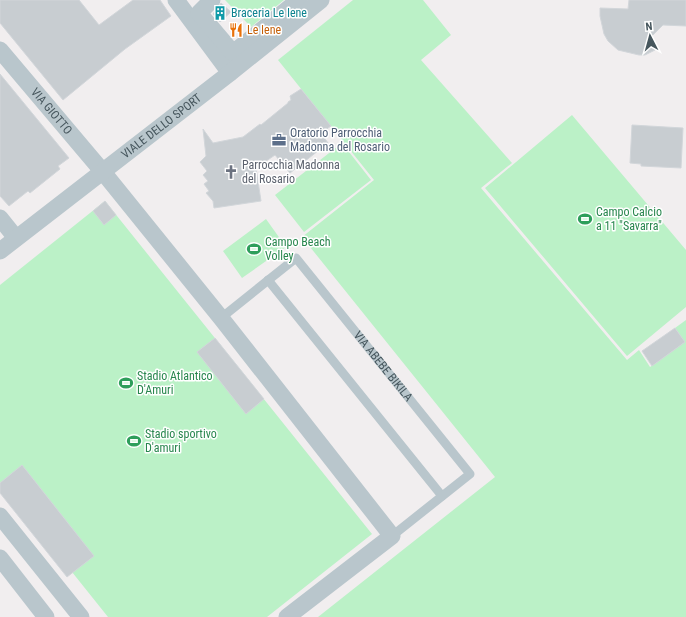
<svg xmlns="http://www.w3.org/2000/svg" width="686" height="617" viewBox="0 0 686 617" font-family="'Roboto Condensed',sans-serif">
	<rect width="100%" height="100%" fill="#f1eeef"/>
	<path fill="#bbf1c7" d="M225,0H284L251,27Z
		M353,0H423L451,35L421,60L512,163L481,188L627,360L639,350L650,367L685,342L675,328L686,320V617H318L495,477L302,237L374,180L278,60Z
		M572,115L686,250V307L627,356L485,188Z
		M342,143L371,180L304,232L275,195Z
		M105,201L372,534L267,617H108L0,482V285Z
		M266,219L286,247L242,278L223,251Z"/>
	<path fill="#c8cdd1" stroke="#d2d6da" d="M0,0H79L99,25L133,0H160L171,16L125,49L63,100L0,23Z
		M629,0H686V26L663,25L650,38L655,50L645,55H639L618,50L608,41L604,34L600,16V8L628,9Z
		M221,3L231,12L220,22L213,14Z
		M0,74L69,158L58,166L60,169L30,193L28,191L9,206L0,196Z
		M301,89L331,126L321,133L328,143L290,173L275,155L256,168L261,201L214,208L213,201L206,193L209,191L204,184L208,181L203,175L207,171L200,162L206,156L203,129L213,143L243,137L260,124L261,125L288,103V102L291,100L290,96Z
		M632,125L683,128L681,168L641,166V164L630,163Z
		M105,201L116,215L104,225L93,211Z
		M675,328L685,342L652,366L642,351Z
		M215,338L264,399L246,414L197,352Z
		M22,465L94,556L67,577L0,493V483Z"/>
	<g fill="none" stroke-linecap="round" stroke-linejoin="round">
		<g stroke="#b9c6cc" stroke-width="9">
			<path d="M268,280L442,496"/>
			<path id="s1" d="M221,318L296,258L470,474L392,536"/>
		</g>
		<g stroke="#b9c6cc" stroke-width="17">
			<path d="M176,0L230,73"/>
			<path d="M212,0L199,13L233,53L299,0"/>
			<path id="s2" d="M0,50L103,172L221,318L392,536L287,617"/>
			<path d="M0,218L16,238"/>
			<path id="s3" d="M0,251L230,73L321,0"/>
			<path d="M0,516L81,617"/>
			<path d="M0,558L46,617"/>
		</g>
	</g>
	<defs>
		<symbol id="building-bare" viewBox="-9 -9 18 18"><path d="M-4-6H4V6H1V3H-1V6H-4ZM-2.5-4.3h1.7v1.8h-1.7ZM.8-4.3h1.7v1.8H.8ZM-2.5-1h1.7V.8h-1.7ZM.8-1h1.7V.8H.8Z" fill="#0f9aa8" stroke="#fff" stroke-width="2.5" paint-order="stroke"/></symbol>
		<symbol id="restaurant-bare" viewBox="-9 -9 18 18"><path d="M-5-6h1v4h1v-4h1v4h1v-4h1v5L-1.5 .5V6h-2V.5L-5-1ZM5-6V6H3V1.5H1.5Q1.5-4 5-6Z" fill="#e8710a" stroke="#fff" stroke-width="2.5" paint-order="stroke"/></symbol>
		<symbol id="office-bare" viewBox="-9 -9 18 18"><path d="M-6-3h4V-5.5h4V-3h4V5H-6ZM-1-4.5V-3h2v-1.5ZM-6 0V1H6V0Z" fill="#5c6f8a" stroke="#fff" stroke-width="2.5" paint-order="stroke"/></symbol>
		<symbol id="church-bare" viewBox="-9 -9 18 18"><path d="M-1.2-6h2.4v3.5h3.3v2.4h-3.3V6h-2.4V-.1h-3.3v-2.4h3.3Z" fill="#6b7280" stroke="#fff" stroke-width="2.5" paint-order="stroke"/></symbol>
		<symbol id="stadium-bare" viewBox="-9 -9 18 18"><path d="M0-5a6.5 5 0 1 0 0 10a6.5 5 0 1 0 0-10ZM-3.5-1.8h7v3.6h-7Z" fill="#2e9e5b" stroke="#fff" stroke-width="2.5" paint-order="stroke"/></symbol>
	</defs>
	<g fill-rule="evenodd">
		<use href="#building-bare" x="210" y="3" width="20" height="20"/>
		<use href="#restaurant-bare" x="226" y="20" width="20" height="20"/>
		<use href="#office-bare" x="269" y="130" width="20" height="20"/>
		<use href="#church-bare" x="221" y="162" width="20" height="20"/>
		<use href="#stadium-bare" x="575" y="209" width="20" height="20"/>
		<use href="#stadium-bare" x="244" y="239" width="20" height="20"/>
		<use href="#stadium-bare" x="116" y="373" width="20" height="20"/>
		<use href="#stadium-bare" x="124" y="431" width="20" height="20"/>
	</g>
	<g text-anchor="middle" stroke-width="3" stroke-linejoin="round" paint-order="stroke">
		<g font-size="12" fill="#0d838f" stroke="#fff" text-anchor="start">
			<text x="231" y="17">Braceria Le Iene</text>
		</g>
		<g font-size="12" fill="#c56008" stroke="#fff" text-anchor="start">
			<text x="247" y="34">Le Iene</text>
		</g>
		<g font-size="12" fill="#46565d" stroke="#fff">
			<text dy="4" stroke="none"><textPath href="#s2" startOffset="80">VIA GIOTTO</textPath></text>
			<text dy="4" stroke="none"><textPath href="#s3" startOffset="204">VIALE DELLO SPORT</textPath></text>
			<text dy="4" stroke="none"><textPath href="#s1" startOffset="235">VIA ABEBE BIKILA</textPath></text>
		</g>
		<g font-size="12" fill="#4e5e75" stroke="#fff" text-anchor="start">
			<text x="290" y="137">Oratorio Parrocchia<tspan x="290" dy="14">Madonna del Rosario</tspan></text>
		</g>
		<g font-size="12" fill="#5b616d" stroke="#fff" text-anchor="start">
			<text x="242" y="169">Parrocchia Madonna<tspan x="242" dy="14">del Rosario</tspan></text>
		</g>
		<g font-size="12" fill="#27864d" stroke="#fff" text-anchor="start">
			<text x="596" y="216">Campo Calcio<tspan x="596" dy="14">a 11 "Savarra"</tspan></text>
			<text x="265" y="246">Campo Beach<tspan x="265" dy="14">Volley</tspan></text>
			<text x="137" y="380">Stadio Atlantico<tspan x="137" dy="14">D'Amuri</tspan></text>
			<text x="145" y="438">Stadio sportivo<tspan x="145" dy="14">D'amuri</tspan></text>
		</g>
	</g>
	<g transform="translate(650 36) rotate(354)" stroke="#ffffff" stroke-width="3" paint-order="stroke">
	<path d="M0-3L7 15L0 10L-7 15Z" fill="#46565d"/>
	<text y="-6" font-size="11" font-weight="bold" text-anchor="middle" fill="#46565d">N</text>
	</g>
</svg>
